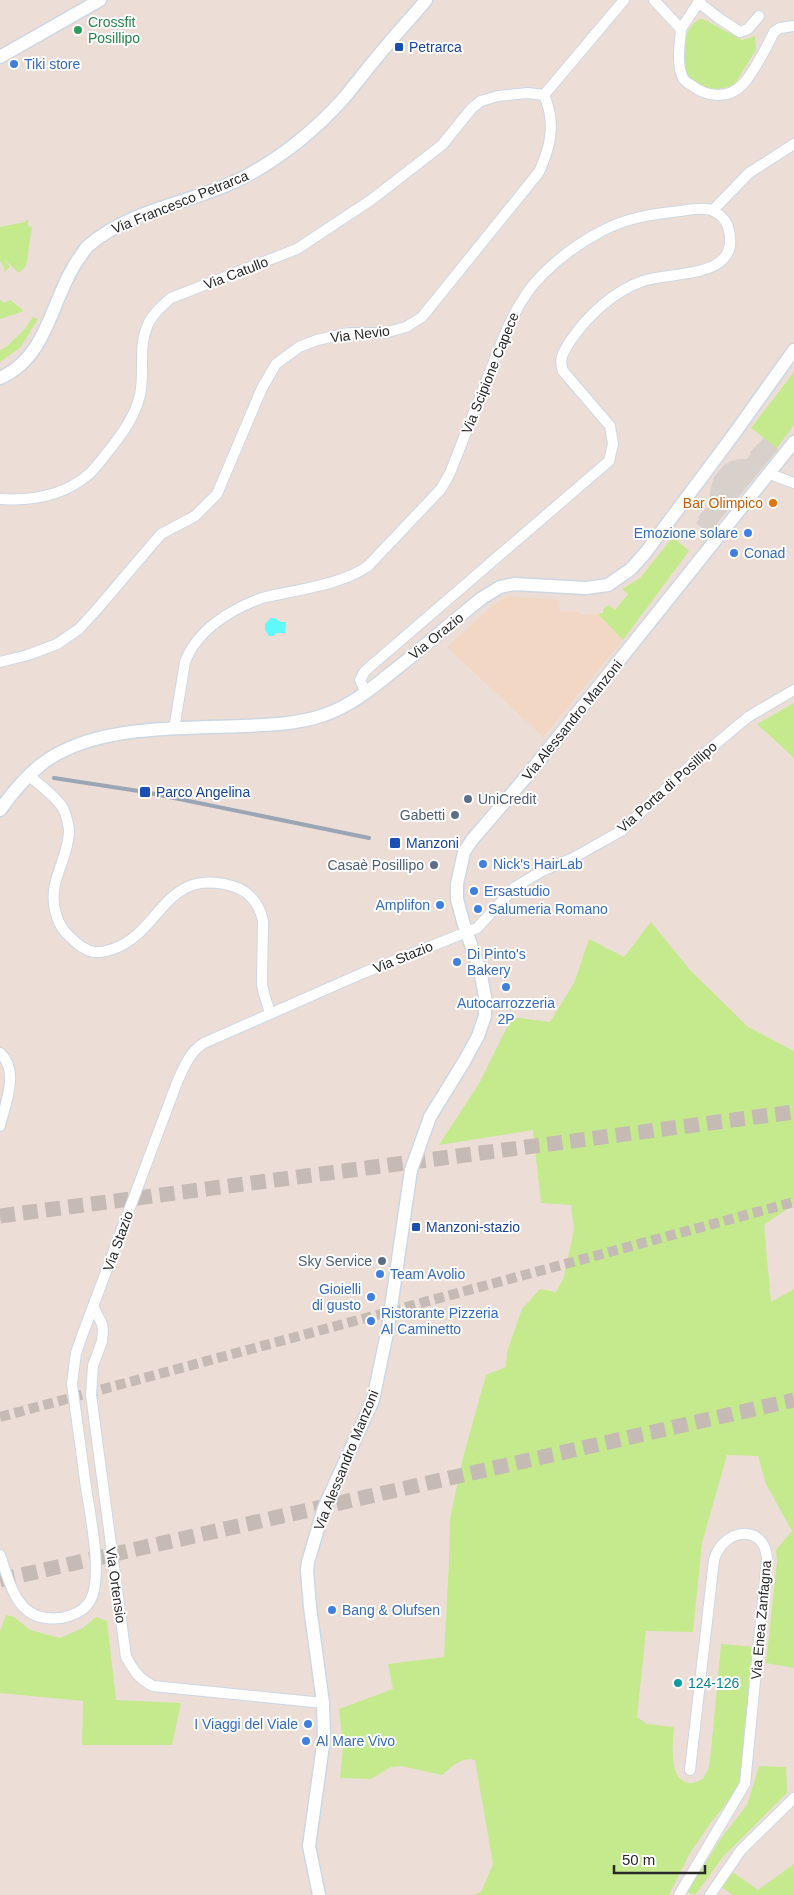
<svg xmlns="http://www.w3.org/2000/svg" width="794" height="1895" viewBox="0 0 794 1895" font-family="Arial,sans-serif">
	<rect width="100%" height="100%" fill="#ecded7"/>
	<path fill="#f1d7c4" d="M509,596L559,600L560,611L580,612V615L598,614L623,640L543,737L447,647L497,602Z"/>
	<path fill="#c4ea8d" d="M700,19L705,20L742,40L755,36L756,50L736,82L729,87L712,90L703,88L685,76C681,59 682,27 700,19Z
		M26,220H28V226L32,227L26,266L19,273L4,259L10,267L4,272V267L0,261V227L25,222Z
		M0,300L5,303L10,300L24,311L0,319Z
		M33,317L38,319L21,347L0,362V350L6,347L24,330Z
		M794,372V425L777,448L747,459L764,438L751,428Z
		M673,537L689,551L623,640L598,614L603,613V609L609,605L615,610L628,594L622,589L640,578Z
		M794,703V758L757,724Z
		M651,922L690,970L748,1027L794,1051V1204L764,1225L771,1302L794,1289V1668L766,1663L777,1562L776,1550L792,1531L766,1484L758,1456L727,1455L702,1543L693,1632L646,1631L637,1717L647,1724L674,1727C673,1741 667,1784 692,1783C695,1783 700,1780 703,1779L709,1767L711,1751L721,1644L757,1647L743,1783L709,1825L690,1853L669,1895H473L481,1892L493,1864L475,1760C461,1756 452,1767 442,1775L401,1766L391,1767L371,1779L340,1778L343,1747L339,1709L393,1689L388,1664L444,1657L449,1561L450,1518L464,1454L486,1375L506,1367L507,1352L522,1309L540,1289L556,1292L564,1277L574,1229L571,1205L541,1203L533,1130L439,1145L480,1082L512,1017L550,1022L574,983L589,939L624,957Z
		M6,1615L14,1617L30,1630L60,1638L83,1628L96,1617L107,1621L116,1700L181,1703L172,1745H82L83,1701L0,1693V1631Z
		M759,1766L786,1767L787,1793L723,1857L695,1895L687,1892L722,1837L747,1805Z
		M794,1864V1895H733L721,1887L731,1871L758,1890Z"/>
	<path fill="#d7d0cb" d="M764,438L778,449L709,533L696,523L700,518L698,517L712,502L710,501V491L714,477L724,465L731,461L739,459H747L751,454L750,452Z"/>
	<path fill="#5efafb" d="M271,618H274L281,622H286L285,633H277L273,636H269L265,630V624Z"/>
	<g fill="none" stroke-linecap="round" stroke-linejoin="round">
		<path stroke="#c5bab4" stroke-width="10" stroke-dasharray="10 5" stroke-linecap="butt" d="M0,1417L794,1202"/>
		<path stroke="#c5bab4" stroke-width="15" stroke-dasharray="15 8" stroke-linecap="butt" d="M0,1216L794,1112
			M0,1580L794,1400"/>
		<defs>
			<path id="minor" d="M654,0L681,29C680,44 676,64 683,78C684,81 688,83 691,85C707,97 728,100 743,84C755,71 766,48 774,32L780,28L794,26
				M698,2L720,19L740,32L748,29L759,16
				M681,29L700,0
				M544,95L624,0
				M713,210L749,173L794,144
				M770,474L794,483
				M0,499C32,501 64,496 89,474C97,467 104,456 111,448C124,431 135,416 140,395C145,373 138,348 147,327C151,315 162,306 171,298L297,249L371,200L442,145L472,108L481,101L498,96L528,93L544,95
				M0,662L28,655L57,644L79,629L98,608L161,534L195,516L217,494L262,388L276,364L299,347L317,340L349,333H384L406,327L422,317L539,172C551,146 556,122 544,95
				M174,729L185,662C197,630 231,609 262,598C294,590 342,585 368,566L441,489L450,473C463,440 476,407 489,374C503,339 515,302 542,275C559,258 579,243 600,232C625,218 652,214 680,211C688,210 698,208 706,209C716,210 725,218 728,227C744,280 671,271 643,281C614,291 588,315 571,340C564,351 558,359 563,371L610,426L613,444L609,461L365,671L360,680L366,693
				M29,776C39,784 62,801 65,813C67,819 69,827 69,832C68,860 48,881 55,910C57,919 61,929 69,936C77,943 83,950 94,952C100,953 107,951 113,949C163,931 164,867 232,886C250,891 259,903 263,921L262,984L264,994L270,1013
				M0,1053C20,1071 5,1104 0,1126
				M94,1308L102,1324L103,1330L102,1341L93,1366L91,1395L126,1657C134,1671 139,1679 153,1686L323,1703
				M0,1555C9,1580 15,1615 46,1618C61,1620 82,1615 90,1601C104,1577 89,1509 85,1481C81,1448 76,1416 72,1383L76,1353L83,1333L176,1085C183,1069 189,1052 204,1043L363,973L477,928L515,887L542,871L573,858L621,831L693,763L748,717L794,690
				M679,1895L745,1784L767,1558C764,1523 723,1528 714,1560L690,1770
				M710,1895L741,1850L794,1798"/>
			<path id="tertiary" d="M0,57L100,0
				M0,378C48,357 51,300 77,261C81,256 84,250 88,246C134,206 198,203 250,174C284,155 318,127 344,98C359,80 373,61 389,43C401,28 414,15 426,0
				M0,810C12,793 26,776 43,763C95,724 180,729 242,726C270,725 298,724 324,715C356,704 380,681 406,661C431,640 456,619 482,598L500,587L514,584L586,588L608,585L631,569L646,552L734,434L794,350
				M319,1895L309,1846L324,1738L323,1703L310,1607L307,1570L308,1562L324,1508L373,1400L388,1328L411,1170L430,1117L465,1060L478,1036L485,1016V997L480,970L464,925L457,899V884L464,852L472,840L526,777L794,442"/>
		</defs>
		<use href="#minor" stroke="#cdd7e3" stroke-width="12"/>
		<use href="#tertiary" stroke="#cdd7e3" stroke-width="15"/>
		<use href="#minor" stroke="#fff" stroke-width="10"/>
		<use href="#tertiary" stroke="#fff" stroke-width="12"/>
		<path stroke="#9aa5b5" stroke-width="4" d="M54,778L145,792L369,838"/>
	</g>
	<circle fill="#2e9e5b" stroke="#fff" stroke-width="2" cx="78" cy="30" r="5"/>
	<g fill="#1a4fb4" stroke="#fff" stroke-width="2">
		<rect x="394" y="42" width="10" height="10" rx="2.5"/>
		<rect x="139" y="786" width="12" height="12" rx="2.5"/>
		<rect x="389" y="837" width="12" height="12" rx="2.5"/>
		<rect x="411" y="1222" width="10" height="10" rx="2.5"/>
	</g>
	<g fill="#3f7fe0" stroke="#fff" stroke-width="2">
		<circle cx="14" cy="64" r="5"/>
		<circle cx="748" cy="533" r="5"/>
		<circle cx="734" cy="553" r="5"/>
		<circle cx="483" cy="864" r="5"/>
		<circle cx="474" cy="891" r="5"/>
		<circle cx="440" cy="905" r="5"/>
		<circle cx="478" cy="909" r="5"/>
		<circle cx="457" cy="962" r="5"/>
		<circle cx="506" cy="987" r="5"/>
		<circle cx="380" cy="1274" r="5"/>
		<circle cx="371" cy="1297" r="5"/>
		<circle cx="371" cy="1321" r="5"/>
		<circle cx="332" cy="1610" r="5"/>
		<circle cx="308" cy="1724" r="5"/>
		<circle cx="306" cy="1741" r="5"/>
	</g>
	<circle fill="#e8710a" stroke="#fff" stroke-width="2" cx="773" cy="503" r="5"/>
	<g fill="#5c6f8a" stroke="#fff" stroke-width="2">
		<circle cx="468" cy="799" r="5"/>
		<circle cx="455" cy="815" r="5"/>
		<circle cx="434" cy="865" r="5"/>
		<circle cx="382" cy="1261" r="5"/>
	</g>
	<circle fill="#0f9aa8" stroke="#fff" stroke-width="2" cx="678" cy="1683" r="5"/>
	<g text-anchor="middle" stroke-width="4" stroke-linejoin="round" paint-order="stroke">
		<g font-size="14" fill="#27864d" stroke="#fff" text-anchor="start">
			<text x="88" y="27">Crossfit<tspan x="88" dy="16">Posillipo</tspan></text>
		</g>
		<g font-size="14" fill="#164399" stroke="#fff" text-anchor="start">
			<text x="409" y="52">Petrarca</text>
			<text x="156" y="797">Parco Angelina</text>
			<text x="406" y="848">Manzoni</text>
			<text x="426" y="1232">Manzoni-stazio</text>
		</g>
		<g font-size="14" fill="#366cbe" stroke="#fff" text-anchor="start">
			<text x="24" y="69">Tiki store</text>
			<text x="738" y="538" text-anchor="end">Emozione solare</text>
			<text x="744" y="558">Conad</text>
			<text x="493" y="869">Nick's HairLab</text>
			<text x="484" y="896">Ersastudio</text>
			<text x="430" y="910" text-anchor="end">Amplifon</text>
			<text x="488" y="914">Salumeria Romano</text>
			<text x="467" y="959">Di Pinto's<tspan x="467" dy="16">Bakery</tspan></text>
			<text x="506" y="1008" text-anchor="middle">Autocarrozzeria<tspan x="506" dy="16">2P</tspan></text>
			<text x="390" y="1279">Team Avolio</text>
			<text x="361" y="1294" text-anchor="end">Gioielli<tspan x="361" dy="16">di gusto</tspan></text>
			<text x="381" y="1318">Ristorante Pizzeria<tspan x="381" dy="16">Al Caminetto</tspan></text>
			<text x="342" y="1615">Bang &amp; Olufsen</text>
			<text x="298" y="1729" text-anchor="end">I Viaggi del Viale</text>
			<text x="316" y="1746">Al Mare Vivo</text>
		</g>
		<g font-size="14" fill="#282828" stroke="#fff">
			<text transform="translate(180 202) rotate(-22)" y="5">Via Francesco Petrarca</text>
			<text transform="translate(236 273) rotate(-21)" y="5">Via Catullo</text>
			<text transform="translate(360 334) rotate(-7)" y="5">Via Nevio</text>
			<text transform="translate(490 373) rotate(-68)" y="5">Via Scipione Capece</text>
			<text transform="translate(436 636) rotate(-39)" y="5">Via Orazio</text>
			<text transform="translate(572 720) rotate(-51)" y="5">Via Alessandro Manzoni</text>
			<text transform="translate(667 787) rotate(-42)" y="5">Via Porta di Posillipo</text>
			<text transform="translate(403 957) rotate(-22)" y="5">Via Stazio</text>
			<text transform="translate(118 1241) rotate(-70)" y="5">Via Stazio</text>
			<text transform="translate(346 1460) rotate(-68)" y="5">Via Alessandro Manzoni</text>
			<text transform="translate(116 1585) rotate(82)" y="5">Via Ortensio</text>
			<text transform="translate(761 1620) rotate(-85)" y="5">Via Enea Zanfagna</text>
		</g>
		<g font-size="14" fill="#c56008" stroke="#fff" text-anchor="end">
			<text x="763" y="508">Bar Olimpico</text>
		</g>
		<g font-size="14" fill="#4e5e75" stroke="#fff" text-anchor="end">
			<text x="478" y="804" text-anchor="start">UniCredit</text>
			<text x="445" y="820">Gabetti</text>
			<text x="424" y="870">Casaè Posillipo</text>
			<text x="372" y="1266">Sky Service</text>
		</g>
		<g font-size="14" fill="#0d838f" stroke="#fff" text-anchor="start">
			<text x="688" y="1688">124-126</text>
		</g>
	</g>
	<path d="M614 1865v8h91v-8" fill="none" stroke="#282828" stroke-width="2.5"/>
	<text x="622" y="1865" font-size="15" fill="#282828" stroke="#ffffff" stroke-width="4" paint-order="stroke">50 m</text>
</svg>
